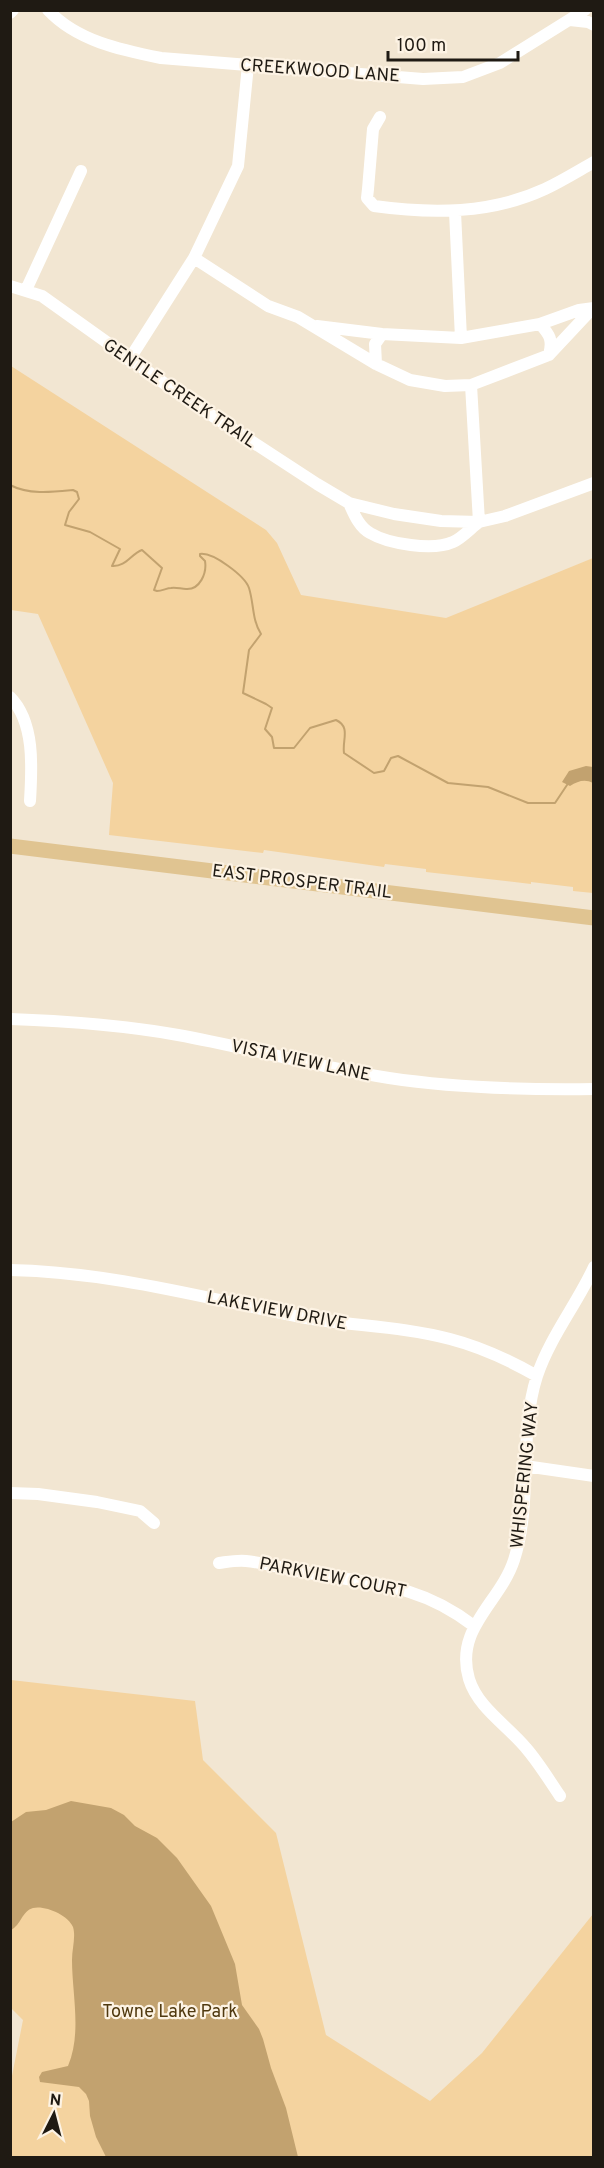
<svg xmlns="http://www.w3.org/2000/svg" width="604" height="2168" viewBox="0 0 604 2168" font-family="Overpass,sans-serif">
	<rect width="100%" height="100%" fill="#f2e6d2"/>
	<path fill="#f4d39f" d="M11,366L266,530L277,543L301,595L446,618L593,558V893L573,891V887L531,882V884L426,872V869L385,864L384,867L264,850L263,853L109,835L113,783L38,614L11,610Z
		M11,1680L195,1701L203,1760L276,1833L326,2035L430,2101L482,2053L593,1914V2157H11V2081L23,2020L11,2008Z"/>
	<path fill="#c2a26f" d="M586,766L593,767V783C585,779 578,781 570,786L562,782L569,771Z
		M71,1801L111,1808L124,1815L135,1826L157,1838L177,1858L211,1906L235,1964L242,2005L259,2029L263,2039L271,2068L286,2108L298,2157H106L96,2137L90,2116L89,2101L86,2094L79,2087L40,2082L39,2077L42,2072L68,2066C82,2033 72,1994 72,1960C72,1949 76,1937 73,1927C68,1915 45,1905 33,1908C22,1911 21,1925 11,1930V1822L26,1812L46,1810Z"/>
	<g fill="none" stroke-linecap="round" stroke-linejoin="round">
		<path stroke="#c2a26f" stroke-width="2" d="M10,485C29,495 53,492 73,490L77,492L79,499L69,512L65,525L90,532L120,549L112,566C126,567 131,554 142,550L162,568L154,590L157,591C162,591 167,588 171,588C176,587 181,589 186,589C200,590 207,573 205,561L200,556V554C213,552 245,576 249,588C254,604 252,620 261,634L249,650L243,693L266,704L272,708L265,729L272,737L274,748H294L310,728L336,720C351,727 342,740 344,753L374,773L384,771L391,758L398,756L448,783L488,787L528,803H555L569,782"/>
		<path stroke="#fff" stroke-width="12" d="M48,10C77,41 121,50 161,58L423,79L463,77L500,63L585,10
			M10,13L13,10
			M570,20L588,22L594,25
			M380,117L373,129L368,189L367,198L374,206C432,214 491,214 545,189C562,181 578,171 594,162
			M455,212L461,338
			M194,258L268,306L298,317L376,364L410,380L445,386L471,385L549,355L593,308
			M10,286L42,296L182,396L317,484L349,503L394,514L441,521L479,522L505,516L594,483
			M26,290L81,171
			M540,324C550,335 553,340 549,355
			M317,326L382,334L461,338L540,324L579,310L594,308
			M129,360L194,258L238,166L248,65
			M376,364L375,344L382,334
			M471,385L479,522
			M349,503C354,514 359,527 370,533C388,544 433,551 453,542C462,538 471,528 479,522
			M10,697C35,722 32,768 30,801
			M10,1019C67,1021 123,1025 178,1035C249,1048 318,1067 389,1078C456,1088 525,1090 594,1089
			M10,1270C111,1272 204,1298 301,1317C350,1326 401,1326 450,1339C481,1347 509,1360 537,1376
			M525,1466L594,1476
			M10,1493L38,1494L97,1502L140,1511L154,1523
			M219,1563C227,1562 237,1560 246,1561C267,1563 288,1570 309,1573C373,1584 420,1584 474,1626
			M560,1796C549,1780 539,1763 526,1748C507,1725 478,1708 469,1679C454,1628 500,1603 514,1560C533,1501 518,1435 537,1376C550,1337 577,1304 594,1267"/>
		<path stroke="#e0c491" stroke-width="15" d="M10,846L594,918"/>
	</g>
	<g text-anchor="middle" stroke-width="4.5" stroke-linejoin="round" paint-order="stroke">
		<g font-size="18" fill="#1f1a13" stroke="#fdf3e4">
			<text transform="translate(320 70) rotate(4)" y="6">CREEKWOOD LANE</text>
			<text transform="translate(180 393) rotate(34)" y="6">GENTLE CREEK TRAIL</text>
			<text transform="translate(302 881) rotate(7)" y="6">EAST PROSPER TRAIL</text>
			<text transform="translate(301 1060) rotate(12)" y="6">VISTA VIEW LANE</text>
			<text transform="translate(277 1310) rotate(11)" y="6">LAKEVIEW DRIVE</text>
			<text transform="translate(524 1475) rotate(-84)" y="6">WHISPERING WAY</text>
			<text transform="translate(333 1577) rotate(11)" y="6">PARKVIEW COURT</text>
		</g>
		<g font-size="18" fill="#50390f" stroke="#fdf3e4">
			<text x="170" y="2017">Towne Lake Park</text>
		</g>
	</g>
	<rect width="604" height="2168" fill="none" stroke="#1f1a13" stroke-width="24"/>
	<g transform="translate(54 2114) rotate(6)" stroke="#fdf3e4" stroke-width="4.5" paint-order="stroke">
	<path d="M0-4.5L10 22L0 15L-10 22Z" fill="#1f1a13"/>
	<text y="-9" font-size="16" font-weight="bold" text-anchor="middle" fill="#1f1a13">N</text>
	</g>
	<path d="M388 51v9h130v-9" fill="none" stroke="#1f1a13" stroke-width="3"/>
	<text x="397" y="51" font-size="18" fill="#1f1a13" stroke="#fdf3e4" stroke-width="4.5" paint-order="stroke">100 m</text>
</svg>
